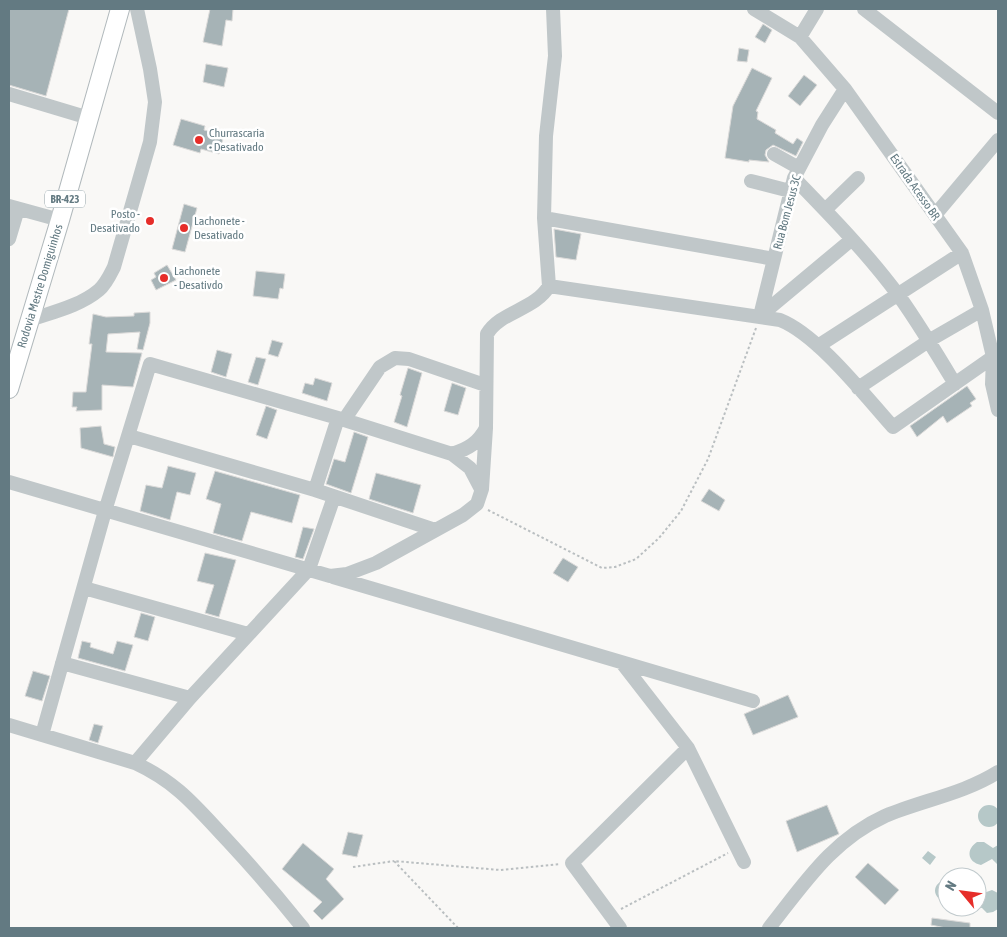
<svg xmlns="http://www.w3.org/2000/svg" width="1007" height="937" viewBox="0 0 1007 937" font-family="'Asap Condensed',sans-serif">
	<rect width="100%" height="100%" fill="#f9f8f6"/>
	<path fill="#b6c8c8" d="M978 816a11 11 0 1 1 22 0a11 11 0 1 1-22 0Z
		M977,842H984L993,848L998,845V865L992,859L981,865C967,862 966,849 977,842Z
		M928,851L936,857L930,865L922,858Z
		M947,879V887L943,890V893L947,895V903C931,898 931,883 947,879Z
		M992,890L998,893V909L993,912L987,913L982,908L977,907V892L981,894Z"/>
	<path fill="#a6b3b6" stroke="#dbdad9" d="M9,9H69L46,96L9,85Z
		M210,9H233L232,21L226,20L222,46L203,42Z
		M763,24L772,30L765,43L755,37Z
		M739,48L749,50L747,62L737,61Z
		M206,64L228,68L224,87L203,82Z
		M752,68L772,78L756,111L758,112L757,119L776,130L775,133L793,144L797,138L803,142L796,156L773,145L766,150L765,155L769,162L749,160V162L725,158L733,106Z
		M804,75L817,85L800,106L788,96Z
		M181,119L205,126L204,130L224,135L219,154L201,149L200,153L173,145Z
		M184,204L197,208L185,252L172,249Z
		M554,229L581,234L576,260L556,257Z
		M167,265L176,280L156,290L151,280L156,277L154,273Z
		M256,271L285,274L283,289L280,288L278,299L253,296Z
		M150,312V323L143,350L137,349L140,332L108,334L106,352L142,353L133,387L102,385V410L76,411L77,407H72L73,392H86L92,344H89L93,314L106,317L134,316V313Z
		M272,340L283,343L278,357L268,354Z
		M217,350L232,354L226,377L211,372Z
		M256,357L266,359L258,385L248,382Z
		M408,368L422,373L407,427L394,422L402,396L400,395Z
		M315,378L332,383L327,401L302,393L305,383L313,385Z
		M452,383L466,388L458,415L444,411Z
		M967,386L976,399L970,403L972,406L947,423L943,416L917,437L910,426Z
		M266,406L277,410L267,439L256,435Z
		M101,426L104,444L115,447L113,457L81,448L80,428Z
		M354,432L368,437L351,493L326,484L334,459L345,462Z
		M168,466L196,473L190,495L177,492L170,520L140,511L146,485L162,488Z
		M215,471L300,495L292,523L251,512L242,541L213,533L221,504L206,499Z
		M376,473L421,485L413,513L369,499Z
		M709,489L725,500L719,511L701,501Z
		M303,527L314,529L303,559L295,557Z
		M205,553L236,560L219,617L205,613L214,585L197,581Z
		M563,558L578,567L568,582L553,573Z
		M141,613L155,617L148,641L134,637Z
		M82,641L91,643L90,647L113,654L117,641L133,645L125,671L78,658Z
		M33,671L50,676L42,701L25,696Z
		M788,695L798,717L753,735L744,714Z
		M94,724L103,726L98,743L89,740Z
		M827,805L839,834L797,852L786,821Z
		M348,832L363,835L357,857L342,854Z
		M303,843L334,869L326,879L344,899L322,920L313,911L322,902L282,869Z
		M868,863L899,890L885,905L855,877Z
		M932,918L970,923V928H946L931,925Z"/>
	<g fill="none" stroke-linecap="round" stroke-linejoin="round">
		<defs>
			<path id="major" d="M9,389L60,220L120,9"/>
		</defs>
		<use href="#major" stroke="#b1b9bc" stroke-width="20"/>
		<path stroke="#babfc1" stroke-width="2" stroke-dasharray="2.5 2.5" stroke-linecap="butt" d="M488,510L602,568L615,567L636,559L659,538L681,511L708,459L756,328
			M353,867L394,861
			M621,909L728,853
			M458,928L394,861L500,870L560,864"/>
		<path stroke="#c0c7c9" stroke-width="14" d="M754,9L800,37L845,89L962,253L982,310L993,357L992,384L998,410
			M864,9L998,113
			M800,37L817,9
			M9,94L89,118
			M774,154L799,168
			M794,178C830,215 868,254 899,296C919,324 937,354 955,384
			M751,181L790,191
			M9,206L60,220
			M825,210L858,178
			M935,215L998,140
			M544,218L774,259
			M9,239L18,209
			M549,286L544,218L546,136L555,56L553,9
			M760,316L794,178L822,125L845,89
			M760,316L851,240
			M30,320C53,312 80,306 99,290C106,284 110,275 114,267L150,142L155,102L150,69L137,9
			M818,346L962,253
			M858,388L930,340L982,310
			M344,420L380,367L395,358L409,359L485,385
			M129,436L315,490L435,530
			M452,454C468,449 478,443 486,428
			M9,482L330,576L347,574L376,563L463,515L477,504L482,489L486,428L487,334C501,311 535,310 549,286L780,320C818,335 865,396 893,427L993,357
			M315,490L338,418
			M333,577L753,701
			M84,588L248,634
			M62,663L190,698L309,569L334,497
			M622,663L688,748L744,862
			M9,725L135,763C178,783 196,807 228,841C254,869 279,898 303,928
			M42,735L105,511L150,364L338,418L452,454L470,468L481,489
			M135,763L190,698
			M620,928L572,863L688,748
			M769,928C804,884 832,840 885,816C923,800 963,794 998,772"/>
		<use href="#major" stroke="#fff" stroke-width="18"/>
	</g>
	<g fill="#e62d29" stroke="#fff" stroke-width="2">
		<circle cx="199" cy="140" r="5"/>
		<circle cx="150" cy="221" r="5"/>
		<circle cx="184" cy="228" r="5"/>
		<circle cx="164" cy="278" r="5"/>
	</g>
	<g text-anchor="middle" stroke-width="5" stroke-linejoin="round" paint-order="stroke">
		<rect fill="#fff" stroke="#92a2a8" stroke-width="1" x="45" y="190.5" width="40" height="17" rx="4"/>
		<g font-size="11" font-weight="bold" fill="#637a82">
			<text x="65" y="203">BR-423</text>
		</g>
		<g font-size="12" fill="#637a82" stroke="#fff" text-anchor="start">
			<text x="209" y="137">Churrascaria<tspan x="209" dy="14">- Desativado</tspan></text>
			<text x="140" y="218" text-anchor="end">Posto -<tspan x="140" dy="14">Desativado</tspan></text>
			<text x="194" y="225">Lachonete -<tspan x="194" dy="14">Desativado</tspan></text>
			<text x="174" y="275">Lachonete<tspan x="174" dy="14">- Desativdo</tspan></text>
		</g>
		<g font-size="12" fill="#637a82" stroke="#fff">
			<text transform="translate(915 187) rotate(55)" y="4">Estrada Acesso BR</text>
			<text transform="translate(787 212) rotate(-75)" y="4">Rua Bom Jesus 3C</text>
			<text transform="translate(40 286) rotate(-73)" y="4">Rodovia Mestre Domiguinhos</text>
		</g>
	</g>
	<rect width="1007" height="937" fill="none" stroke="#637a82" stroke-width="20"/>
	<g transform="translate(962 892) rotate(299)"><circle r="24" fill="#ffffff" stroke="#c1cacd"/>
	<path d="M0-4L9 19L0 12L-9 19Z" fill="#e62d29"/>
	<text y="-8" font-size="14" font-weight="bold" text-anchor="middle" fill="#637a82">N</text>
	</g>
</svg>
